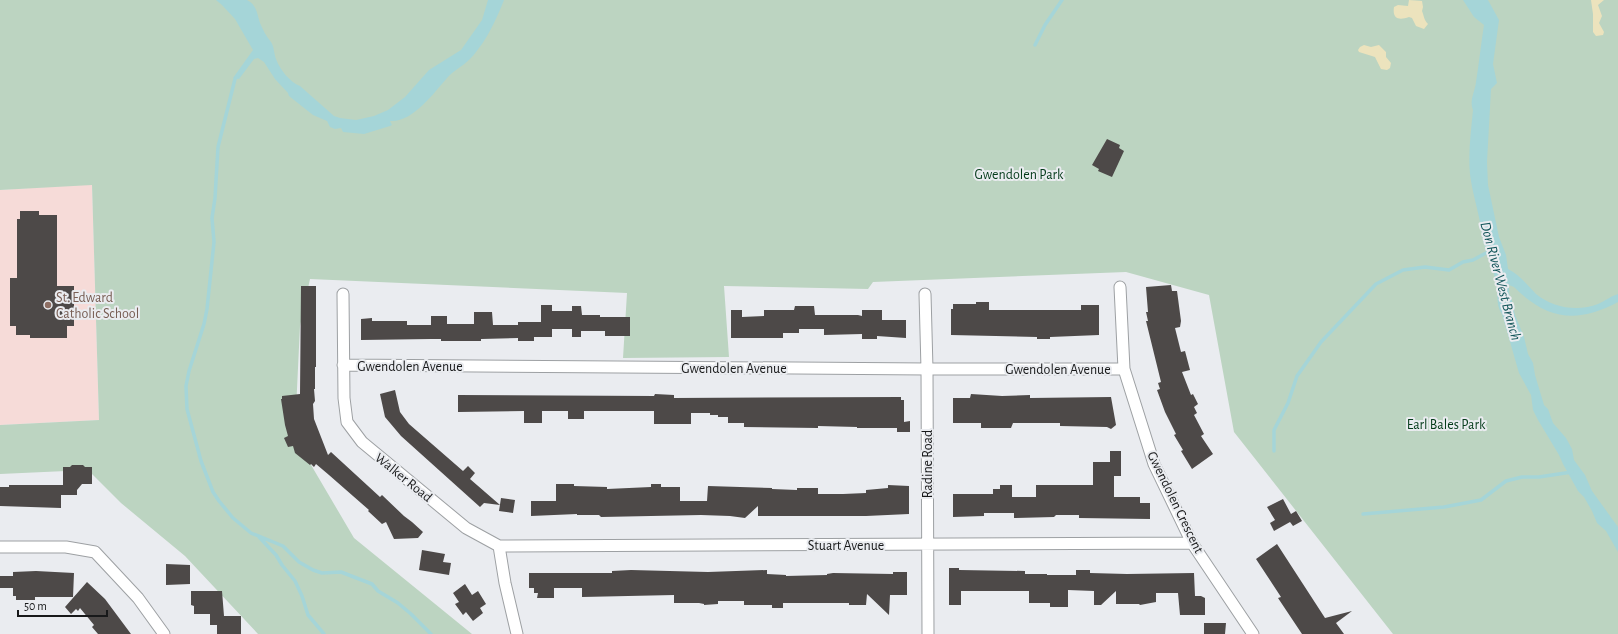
<svg xmlns="http://www.w3.org/2000/svg" width="1618" height="634" viewBox="0 0 1618 634" font-family="'Alegreya Sans',sans-serif">
	<rect width="100%" height="100%" fill="#eaecf0"/>
	<path fill="#f6dbd8" d="M92,184L99,420L0,425V190Z"/>
	<path fill="#bcd4c1" d="M0,0H1618V634H1393L1234,432L1209,295L1126,272L873,282L868,289L724,286L729,357L623,358L627,293L310,279L300,326L295,431L304,453L354,538L472,634H258L185,556L121,503L88,470L0,474V425L99,420L92,185L0,190Z"/>
	<path fill="#ece3bd" d="M1409,0L1422,1L1423,7L1422,11C1424,16 1424,20 1428,24L1424,29L1416,26L1412,18L1409,17C1400,20 1392,20 1394,7L1398,5L1408,6Z
		M1591,0H1604L1598,5L1602,16L1599,23L1604,32L1603,35L1596,36L1593,32V14Z
		M1364,45L1371,47L1379,45L1386,52V57L1391,63L1390,68L1387,70L1381,69L1375,57L1359,52L1358,50L1360,47Z"/>
	<path fill="#a5d5d8" d="M216,0H247C257,5 257,14 260,23C263,30 266,36 271,42C274,46 274,54 276,59C280,70 290,82 300,86L334,116L340,118L356,120L374,116L388,110L405,97L429,70L461,50L482,20L488,0H504C498,15 491,31 482,44C478,49 475,54 470,59C463,66 453,71 447,78C434,93 412,123 390,121L392,125L390,126L364,134L343,132L341,128L335,129L330,127L327,121L313,115L289,96L288,93L275,79L264,62L258,58L254,59L239,79L233,78L253,50L235,19L222,5Z
		M1463,0H1488L1499,20L1493,64L1497,83L1491,89L1487,162L1488,185L1499,237L1506,255L1508,269C1520,275 1527,285 1536,294C1553,308 1578,312 1598,304C1605,301 1611,296 1618,294V302C1577,324 1547,320 1514,287L1509,285V293L1512,301L1515,315L1524,337L1528,354L1533,363L1535,375L1544,405L1548,409L1553,423L1566,438L1572,449L1574,460L1585,475L1592,491L1618,527V552L1606,531L1597,523L1592,511L1584,497L1578,491L1563,464L1559,455L1538,420L1533,410L1531,395L1519,373L1502,314C1495,304 1499,294 1496,284C1495,277 1493,269 1491,263C1489,257 1485,255 1486,248C1482,242 1482,230 1480,222C1477,206 1472,191 1470,174C1468,153 1471,131 1473,110C1469,100 1475,92 1476,82C1479,63 1481,44 1484,25L1474,17Z"/>
	<g fill="none" stroke-linecap="round" stroke-linejoin="round">
		<path stroke="#a5d5d8" stroke-width="3.5" d="M1035,45L1045,25L1062,0
			M238,75L235,79L218,147L215,198L212,218L214,242L207,309L204,324L189,371L186,386L187,409L201,461L213,492L219,501L233,518L251,533L283,546L299,562L313,570L322,573L341,572L372,584L378,591L398,603L411,614L431,634
			M1274,451V430L1288,403L1297,376L1321,342L1376,284L1403,270L1425,267L1449,270L1463,262L1473,260L1486,253
			M1363,514L1444,507L1481,500L1506,481L1522,477H1539L1572,472
			M259,537L276,555L282,565L295,581L302,596L308,615L324,634"/>
	</g>
	<path fill="#4d4948" d="M1107,139L1120,145L1119,148L1124,151L1112,177L1098,171L1099,169L1092,165Z
		M20,211H39V215H57V286H74V326H67V338H30V335H16V326H10V278H17V219H20Z
		M1171,285L1172,291H1177L1181,321L1180,327L1175,328L1181,352L1185,351L1190,370L1182,372L1191,395L1193,394L1198,404L1194,407L1197,413L1194,415L1204,434L1201,436L1213,454L1192,469L1181,451L1183,450L1174,435L1176,434L1165,412L1157,390L1160,389L1158,383L1161,382L1146,321H1148L1146,312H1148L1146,287Z
		M301,286H316V367H315V389H314L315,401L313,404L314,419L328,455L331,452L380,497L382,495L404,516L412,522L423,532L418,538L394,539L386,522L382,524L368,511L369,510L329,475L316,464L314,467L311,464L310,465L295,453L293,446L288,447L284,438L288,436L285,425L281,399H282V396L300,394Z
		M976,302H989V310H1081V305H1099V335L1050,337V339H1037V337L951,335V309H953V304H976Z
		M541,305H552V311H572V306H581L582,315H600V317H630V336H605V331H581V337H572V329H552V337H534V341H518V338L481,339V341H441V339H431L361,340V319L372,318V321H407V325H431V316H447V324H474V312H492L493,325H518V322H541Z
		M795,306H814L815,315H858L862,316V310H882V320H906V338L877,336V339H862V334L824,335V329H799V333H783V338H731V310H742V317L764,316V310H794Z
		M395,390L400,412L409,424L463,471L468,466L475,473L470,479L500,505L484,503L480,507L401,436L385,417L380,394Z
		M655,394L674,395V398L901,397V400H904V422L910,421V432H897V428H857V427L818,426V428L744,427V423H728V417H718V415H710V413H691V424H654V411H584V419H568V411H542V423H524V411L458,412V395L654,396Z
		M971,394L1002,396L1030,395V398L1111,397L1116,425L1111,429L1107,427L1060,426V423H1013L1011,428H981V423H953V398H970Z
		M1110,451H1121V476H1114V497H1140V503H1150V519L1079,518V515H1056L1054,517L1014,518V513H984V516L953,517V494H993V489H1000V485H1012V497H1036V485H1093V462H1110Z
		M72,465H83L85,467H92V484H82L77,490V495H61V508L0,506V487H9V485H63V467H70Z
		M556,484H574V486L607,487V489L651,487V484H661V487H680V501H707L708,486L772,488V489L797,490V488H818V494H843L866,493V490L888,488V485L909,486V514L866,516H758V506L745,518L730,516L701,515L601,517L599,515H577V514L531,516V501H556Z
		M501,498L515,500L513,513L499,511Z
		M1283,499L1291,514L1296,511L1302,521L1293,526L1290,522L1274,531L1270,523L1275,520L1267,507Z
		M1277,544L1325,618L1352,611L1336,623L1344,634H1302L1278,598L1281,597L1256,559Z
		M422,550L445,554L443,562L451,563L449,575L419,570Z
		M166,564L190,565V584L166,585Z
		M949,568H959V570L1025,571V574H1047V575H1076V570H1090V573L1127,574L1194,573L1195,596H1201L1205,598V615H1180L1178,593H1156V602L1140,605L1139,604H1116V591L1101,605H1094V591L1068,590V607H1050V603H1029V591H961V605H949Z
		M631,570L708,572L767,570V574L786,575V576L827,575V574L833,573L893,574V572H907V595H890L889,615L867,594L866,605H849V603H783V608H772V605H744V601H718V604L704,605V604L699,603H674V595L582,597V588H554V598H537L538,593H534V588H529V573H612V571Z
		M36,571L74,573L73,597H35V600H16V596H13V588H0V576H13V572Z
		M87,582L105,599L131,634H98L92,627L94,625L80,608L78,611L76,609L71,614L65,607Z
		M465,584L472,595L478,591L486,604L480,608L483,613L473,621L466,612L463,615L455,604L459,602L453,593Z
		M191,591H222L224,616H241V634H217V625H210V614H194V606L191,605Z
		M1204,623H1226L1225,634H1204Z"/>
	<g fill="none" stroke-linecap="round" stroke-linejoin="round">
		<defs>
			<path id="street" d="M1120,287L1124,369L1154,464L1192,543L1253,634
				M343,294L344,398L347,422L362,442L466,528L499,546L505,583L517,634
				M925,294L927,369L928,634
				M343,365L927,369H1124
				M499,546L1192,543
				M0,547H66L95,552L138,598L164,634"/>
		</defs>
		<use href="#street" stroke="#9da0a3" stroke-width="13"/>
		<use href="#street" stroke="#fff" stroke-width="11"/>
	</g>
	<circle fill="#8d6e63" stroke="#eaecf0" stroke-width="1.5" cx="48" cy="305" r="4"/>
	<g text-anchor="middle" stroke-width="4" stroke-linejoin="round" paint-order="stroke">
		<g font-size="14" fill="#043b1a" stroke="#eaecf0">
			<text x="1019" y="179">Gwendolen Park</text>
			<text x="1446" y="429">Earl Bales Park</text>
		</g>
		<g font-size="14" fill="#785e54" stroke="#eaecf0" text-anchor="start">
			<text x="56" y="302">St. Edward<tspan x="56" dy="16">Catholic School</tspan></text>
		</g>
		<g font-size="14" fill="#18191a" stroke="#eaecf0">
			<text x="410" y="371">Gwendolen Avenue</text>
			<text x="734" y="373">Gwendolen Avenue</text>
			<text x="1058" y="374">Gwendolen Avenue</text>
			<text transform="translate(927 464) rotate(-90)" y="5">Radine Road</text>
			<text transform="translate(404 477) rotate(39)" y="5">Walker Road</text>
			<text transform="translate(1176 502) rotate(64)" y="5">Gwendolen Crescent</text>
			<text x="846" y="550">Stuart Avenue</text>
		</g>
		<g font-size="15" font-style="italic" fill="#115458" stroke="#eaecf0">
			<text transform="translate(1501 281) rotate(75)" y="5">Don River West Branch</text>
		</g>
	</g>
	<path d="M18 610v6h89v-6" fill="none" stroke="#18191a" stroke-width="2"/>
	<text x="24" y="610" font-size="12" fill="#18191a" stroke="#eaecf0" stroke-width="3" paint-order="stroke">50 m</text>
</svg>
